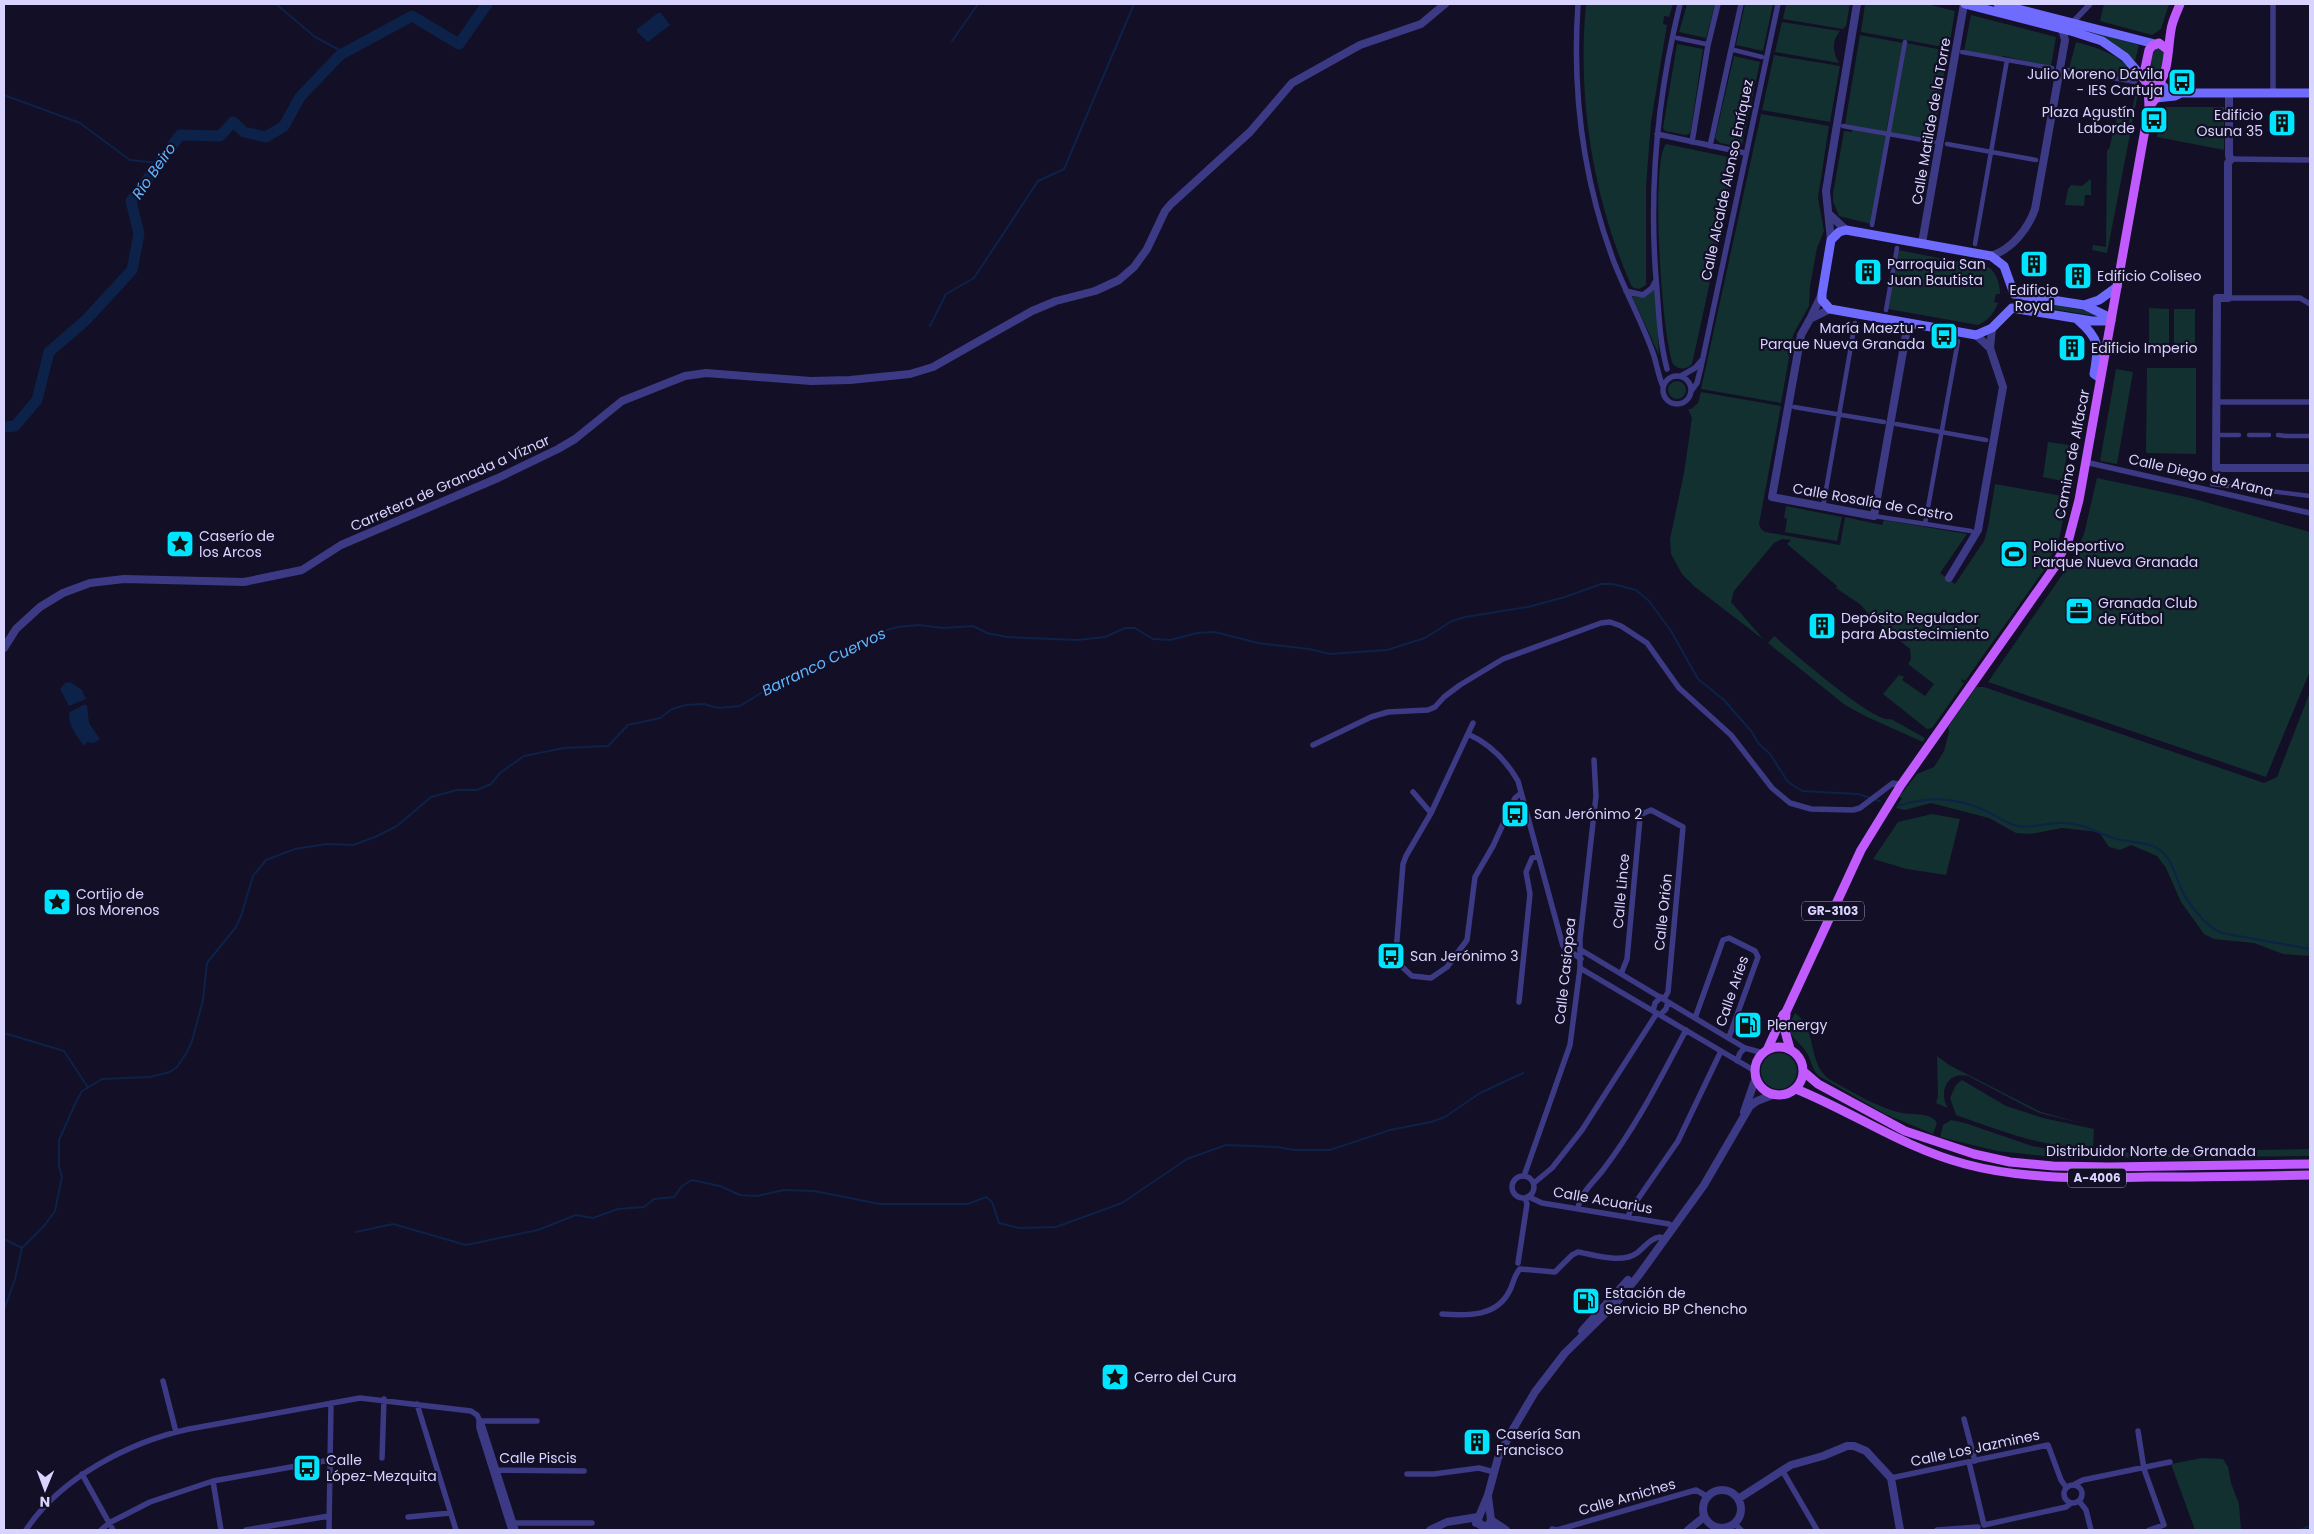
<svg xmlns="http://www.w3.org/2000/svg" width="2314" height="1534" viewBox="0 0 2314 1534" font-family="Poppins,sans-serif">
	<rect width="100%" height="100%" fill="#130f26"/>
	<path fill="#12302f" d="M1586,4H1673L1669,17L1664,16L1663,24L1667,25L1651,122L1646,186V285L1639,289L1634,288L1631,285C1593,198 1577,98 1586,4Z
		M1687,4H1715L1706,38L1679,32Z
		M1745,4H1773L1763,51L1736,45Z
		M1786,4H1850L1846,26L1843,29L1783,19Z
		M1865,4H1927L1955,11L1949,48L1861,32Z
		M2104,4H2169L2161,29L2152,35L2100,21Z
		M1971,15L2056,37L2051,66L2003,56L2002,57L1964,51Z
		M1782,22L1840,31C1831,41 1833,53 1839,63L1775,52Z
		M2093,32L2139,45L2135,61L2112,42L2092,34Z
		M1860,35L1903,43L1886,132L1845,124Z
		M2076,42C2091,46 2125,55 2130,73C2131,75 2131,78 2132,80L2069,69Z
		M1906,43L1948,51L1933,140L1890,133Z
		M1677,44L1703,49L1691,129L1690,133L1686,135L1665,131L1663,128Z
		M2158,48H2160L2165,54L2158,78L2151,81L2147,75L2154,51Z
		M1774,55L1840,66L1830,122L1762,110Z
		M1734,56L1760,62L1742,145L1740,147L1720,143L1715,138Z
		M2136,93H2138L2107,253L2092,250L2093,245L2106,247L2107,150L2109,149L2117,118L2124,108L2127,118L2124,133H2126Z
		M2165,107H2224V150L2157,137L2162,109Z
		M1761,114L1829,126L1818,198L1824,231L1817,248L1810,286L1809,306L1793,335L1781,403L1701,389Z
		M1852,129L1887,135L1871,224L1839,216L1833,201V193L1844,131L1852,132Z
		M1666,144L1733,158L1736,163L1692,364C1686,370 1679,370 1673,364C1662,338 1650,163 1666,144Z
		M2089,180H2091V195H2085L2084,206L2065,205L2068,189L2071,185L2082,186Z
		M1898,250L1990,268C1997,275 2000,284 2000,294H1996L1994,302L1998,303C1994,313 1989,320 1978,325L1888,309Z
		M1655,287L1659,355L1632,296H1646Z
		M2033,301L2100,313L2103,317L2033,306Z
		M2149,308L2169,309V349H2149Z
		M2174,309H2195V349H2174Z
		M2147,368H2196V454L2146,453Z
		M2116,369L2133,372L2117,464L2100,461Z
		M1668 390a9 9 0 1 1 18 0a9 9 0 1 1-18 0Z
		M1701,392L1781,406L1759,524L1761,529L1765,532L1840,545L1845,517L1882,525L1884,520L1967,534L1940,573L1955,584L1984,541L1988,527L1995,484L2068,497L2059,539L2046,567L1965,681L1962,679L1961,681L1964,683L1932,728L1927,729L1883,694L1899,675L1904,677L1902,680L1925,696L1934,684L1908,664L1911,659L1910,649L1872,618L1861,605L1836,588L1837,586L1787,544L1791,540L1782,539L1774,543L1734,591L1731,602L1764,640L1695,587L1682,574L1671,554L1670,539L1684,473L1692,418L1688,409H1691L1698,403Z
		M2048,442L2069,445L2062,481L2043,477Z
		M2097,478L2191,498L2310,532V671L2266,777L1988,682L2069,565L2084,534Z
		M1786,506L1842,517L1837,541L1785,532L1787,519L1784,518Z
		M1774,636C1792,651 1874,724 1891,719L1925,738L1923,742L1867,717L1845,705L1768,643Z
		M1976,687H1984L2264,783L2277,777L2310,692V956L2283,954L2254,943L2214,939L2204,934L2181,902L2166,868L2157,856L2131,845L2120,850L2109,847L2099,832L2062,828L2030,834L2016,833L1989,818L1931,803L1905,810L1896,808L1902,798L1899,797L1917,774L1934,767L1944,751L1949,732L1948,727Z
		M1932,814L1960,819L1946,875L1907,869L1873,859L1898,822Z
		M1795,1013C1819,1030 1806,1066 1832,1081C1854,1093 1878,1108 1902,1113C1913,1115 1931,1112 1937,1123L1933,1134L1885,1114L1819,1076C1812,1070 1812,1062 1808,1055C1799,1037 1781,1038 1795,1013Z
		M1761 1071a18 18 0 1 1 36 0a18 18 0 1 1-36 0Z
		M1937,1056L1949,1065L2041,1112L2085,1124L2039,1113L1968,1076C1947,1071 1938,1092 1948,1108L1936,1103L1938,1096Z
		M1962,1080L2006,1106L2043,1118L2094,1129L2093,1149C2041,1147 2004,1132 1956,1115L1950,1098L1956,1085Z
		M1951,1120L1965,1123L2032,1146L2060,1151L2236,1155L2253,1150L2310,1149V1156L2062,1158L1997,1151L1940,1137L1943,1125Z
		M2202,1458L2223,1459L2228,1467L2231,1483L2239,1504L2241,1530H2195L2171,1464Z"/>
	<path fill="#0c2248" d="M658,13H661L670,25L648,42L637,32V29Z
		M70,682L82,690L86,699L69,706L60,689L65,683Z
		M83,705H87L89,723L100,739L94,743L87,742L84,746C78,737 66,724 70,712Z"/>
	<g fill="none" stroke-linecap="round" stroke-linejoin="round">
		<path stroke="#0c2248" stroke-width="2" d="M276,4L315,37L345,53
			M952,41L978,4
			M4,95L80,123L130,160L158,163
			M930,326L946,294L974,278L1038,181L1064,169L1134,4
			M1898,806C1929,796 1956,797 1986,811C1996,816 2006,823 2017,826C2033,829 2047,822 2062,823C2085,823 2096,833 2116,839C2129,842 2149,842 2160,850C2171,858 2175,874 2180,886C2186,901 2206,928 2222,933L2310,949
			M4,1033L64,1051L87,1086
			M356,1232L393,1224L466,1245L538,1230L576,1215L593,1218L618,1209L644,1207L654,1199L674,1197L682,1186L692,1180L720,1186L740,1195L757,1196L784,1190L814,1191L880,1204H968L986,1197L992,1202L999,1223L1019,1228L1056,1227L1122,1203L1187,1159L1226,1145L1277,1147L1294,1150H1330L1390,1130L1431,1122L1445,1117L1480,1093L1523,1073
			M4,1239L22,1248
			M4,1310L15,1279L22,1248L44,1226L55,1211L62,1177L59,1166V1140L75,1104L82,1091L102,1079L150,1077L170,1072L177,1067L187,1052L192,1041L203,1000L207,963L236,927L241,916L253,876L266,860L295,849L327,844L353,845L375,837L397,826L431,797L457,790H477L491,784L500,773L524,756L564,748L608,746L628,725L660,718L672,709L686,705L704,704L718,708L740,706L785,678L843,656L887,630L898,627L919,625L943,628L973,626L987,633L1007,637L1077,640L1105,637L1125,628H1135L1153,639L1170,640L1197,633L1215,632L1258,643L1309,649L1330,654L1387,650L1425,638L1452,621L1465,617L1528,607L1565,597L1601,584H1613L1636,590L1649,601L1671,631L1698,679L1724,700L1751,731L1759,744L1770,754L1788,782L1802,791L1858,794L1880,801
			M2300,1530L2310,1526"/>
		<path stroke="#0c2248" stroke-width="11" d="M4,427L15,426L37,400L49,352L86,320L132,270L139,234L131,201L180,135L220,136L233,122L244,132L266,137L284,126L300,97L340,55L412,16L459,44L487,4"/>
		<path stroke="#3d3a85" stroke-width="4.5" d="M1677,38L1706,44
			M1734,50L1762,57
			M1962,52L2052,68
			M2068,70L2135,82V81
			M1843,126L1934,142
			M1947,144L2036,160
			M1872,225L1905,42
			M1975,244L2007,60
			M1886,310L1897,248
			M1794,407L1884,422
			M1896,424L1986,440
			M2221,435H2239
			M2249,435H2259
			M2260,435H2269
			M2278,435L2286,436
			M2286,436H2300
			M2301,436H2310
			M2212,484L2310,496
			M1823,507L1855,323
			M1874,516L1971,531
			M1925,524L1958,341"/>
		<path stroke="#3d3a85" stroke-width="5.5" d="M1578,4C1572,92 1583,179 1614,262C1626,293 1642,322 1653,353C1657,364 1658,376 1663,386
			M2072,23L2090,4
			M2273,93V4
			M1657,134L1745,153
			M1692,142L1708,45L1718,4
			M1710,146L1741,4
			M2231,159L2310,160
			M1626,291L1643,295L1652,288L1655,282
			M2228,298H2300L2310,304
			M1667,369C1660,343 1659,317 1657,290C1648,194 1657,98 1680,4
			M1663 390a14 14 0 1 1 28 0a14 14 0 1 1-28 0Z
			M1681,376L1695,368L1701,361
			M1692,390L1697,383L1701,367L1778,4
			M2217,402H2310
			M2085,462L2310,513
			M1473,723L1431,813L1406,856L1403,864L1396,952L1399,964L1412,976L1431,978L1447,967L1467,940L1475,877L1493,846L1515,798L1521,793
			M1468,734C1490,744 1506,760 1518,781L1561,939L1563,946L1581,959
			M1313,745L1371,717L1388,712L1428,710L1435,707L1444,697L1460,685L1503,659L1601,623L1610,622L1621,626L1647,643L1679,688L1731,735L1772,788L1790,803L1811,809L1853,810L1860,808L1893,783L1901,785
			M1413,792L1431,813
			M1581,950L1745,1048L1763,1053
			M1580,968L1755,1071
			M1621,974L1627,959L1640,818L1642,814L1651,810L1683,827L1668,992L1664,999
			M1519,1002L1530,894L1526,872L1532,858L1538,856
			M1653,1011L1655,1003L1661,997
			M1660,1015L1666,1009L1668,1002
			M1695,1018L1723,940L1729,938L1755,951L1758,957L1729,1037
			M1737,1061L1740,1053L1745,1048
			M1512 1187a11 11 0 1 1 22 0a11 11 0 1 1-22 0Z
			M1524,1176L1570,1045L1580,968V939L1596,796L1594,760
			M1534,1183L1552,1168L1582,1130L1657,1013
			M1529,1197L1542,1203L1669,1224L1673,1227
			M1578,1209C1580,1193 1593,1183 1603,1170C1636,1127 1660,1079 1686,1030
			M1628,1217L1631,1209L1678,1141L1721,1051
			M1518,1263L1527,1204L1525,1198
			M1442,1314C1468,1316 1497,1317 1510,1290C1514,1282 1514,1275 1520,1269L1555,1272L1572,1255L1578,1252C1595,1255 1622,1264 1637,1253C1645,1247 1650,1238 1660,1237L1664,1239
			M163,1381L176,1432
			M417,1404L456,1530
			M1964,1419L1975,1461
			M479,1421V1428L511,1530
			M479,1421H537
			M2138,1431L2144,1469L2164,1525L2149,1530
			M382,1458L384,1399
			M1969,1462L1984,1525L2066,1507L2071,1503
			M494,1470L584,1471
			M1782,1470L1817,1530
			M82,1474L113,1530
			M1407,1474H1434L1479,1468L1494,1472
			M1891,1478L2048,1445L2061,1480L2066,1487
			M213,1481L221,1530
			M2075,1484L2083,1480L2170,1462
			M2064 1494a9 9 0 1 1 18 0a9 9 0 1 1-18 0Z
			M2079,1501L2086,1510L2091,1530
			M408,1517L450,1513
			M512,1523H592
			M1734,1523L1741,1530
			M1552,1529L1557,1530L1696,1490L1708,1497
			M26,1530C60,1478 129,1442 189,1429L360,1398L471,1411L477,1415L483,1427L516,1530
			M101,1530L109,1523L150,1502L213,1481L330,1460
			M246,1530L329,1516
			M329,1530L331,1403
			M1937,1530L1978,1527"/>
		<path stroke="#3d3a85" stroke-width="8" d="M2229,93V156L2231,159L2228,163V298H2217L2216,468H2310
			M1830,215L1846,230
			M1831,240L1826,191L1857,4
			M1922,243L1964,4
			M1991,256C2012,249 2028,229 2035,209L2065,40L2062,29
			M1830,309L1810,319L1801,335L1772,497L1874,516L1908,323
			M1811,317L1822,294
			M1990,348L1992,328
			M1949,578L1978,530L2003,387L1990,348L1976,335
			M4,648L16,629L40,607L63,593L90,583L124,579L244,582L302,570L341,545L498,478L558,449L575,439L622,401L685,376L706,373L811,381L850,380L910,374L933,367L1032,311L1056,301L1095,291L1119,280L1134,267L1147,249L1165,211L1171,204L1250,132L1292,83L1360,45L1421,24L1445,4
			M1744,1112L1756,1077
			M1582,1331L1628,1280
			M1703 1509a19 19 0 1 1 38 0a19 19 0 1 1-38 0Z
			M1738,1499L1791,1465L1823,1456L1847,1446H1854L1866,1451L1891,1478L1900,1530
			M1491,1520L1506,1530
			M1476,1523L1497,1530
			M1480,1525L1478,1519L1488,1495L1498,1458L1509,1436L1535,1392L1565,1353L1616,1303L1639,1275L1704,1185L1750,1106L1757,1101L1775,1094
			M1488,1526L1491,1520L1488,1497
			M1430,1530L1447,1522L1478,1517
			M1688,1530L1704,1517"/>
		<path stroke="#6f6bff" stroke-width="9" d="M1965,4L2074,32L2102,41L2125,57L2143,78
			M1998,4L2155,44
			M2160,83L2166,89L2181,93H2310
			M2156,98L2175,96L2181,93
			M2014,294L2084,305L2111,318
			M2084,305L2099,300L2117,287
			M2012,308L1992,328L1976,335L1830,309L1822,300V294L1831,240L1839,232L1846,230L1991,256L2004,266L2014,294
			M2012,308L2092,321H2111
			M2078,320C2100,339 2099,346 2094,374L2100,378"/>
		<path stroke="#c25bff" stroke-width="9" d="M2168,50L2159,43L2152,46L2149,50L2143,78L2148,85H2156C2169,79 2168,44 2171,30C2172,21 2177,12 2180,4
			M2149,107L2156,98L2159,84
			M1786,1015L1784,1027L1790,1049
			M1755 1071a24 24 0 1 1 48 0a24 24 0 1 1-48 0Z
			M1767,1050L1783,1015L1786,1012L1861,850L1901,785L2054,568L2069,538L2079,500L2149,107L2148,85
			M1804,1072L1818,1084L1905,1131L1974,1154L2010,1162L2053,1166L2109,1167L2310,1164
			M1796,1089C1855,1113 1902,1147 1965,1164C2024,1180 2087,1178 2147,1177C2201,1177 2256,1176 2310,1175"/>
	</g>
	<defs>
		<symbol id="bus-square" viewBox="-11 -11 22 22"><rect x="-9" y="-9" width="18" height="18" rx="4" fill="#00e5ff" stroke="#130f26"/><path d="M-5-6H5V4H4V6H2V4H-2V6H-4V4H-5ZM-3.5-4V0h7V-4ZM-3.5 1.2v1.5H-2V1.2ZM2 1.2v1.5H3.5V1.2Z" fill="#111"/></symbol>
		<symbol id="building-square" viewBox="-11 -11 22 22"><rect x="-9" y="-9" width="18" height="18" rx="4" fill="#00e5ff" stroke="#130f26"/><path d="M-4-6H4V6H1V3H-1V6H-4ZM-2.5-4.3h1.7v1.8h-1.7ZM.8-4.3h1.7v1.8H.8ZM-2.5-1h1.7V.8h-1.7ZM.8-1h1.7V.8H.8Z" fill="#111"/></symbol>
		<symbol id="sight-square" viewBox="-11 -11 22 22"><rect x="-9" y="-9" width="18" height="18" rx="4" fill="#00e5ff" stroke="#130f26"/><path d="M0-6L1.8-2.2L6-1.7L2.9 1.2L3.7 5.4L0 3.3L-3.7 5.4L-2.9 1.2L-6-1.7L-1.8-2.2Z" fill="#111"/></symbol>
		<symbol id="stadium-square" viewBox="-11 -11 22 22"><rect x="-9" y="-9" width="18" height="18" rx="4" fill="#00e5ff" stroke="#130f26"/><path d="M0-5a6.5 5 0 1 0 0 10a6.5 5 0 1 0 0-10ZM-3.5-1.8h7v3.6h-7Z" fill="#111"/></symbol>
		<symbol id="office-square" viewBox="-11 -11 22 22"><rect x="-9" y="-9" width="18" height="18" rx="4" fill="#00e5ff" stroke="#130f26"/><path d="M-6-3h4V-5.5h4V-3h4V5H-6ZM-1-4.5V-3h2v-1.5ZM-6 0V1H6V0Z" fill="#111"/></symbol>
		<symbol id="fuel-square" viewBox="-11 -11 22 22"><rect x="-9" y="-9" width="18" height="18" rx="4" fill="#00e5ff" stroke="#130f26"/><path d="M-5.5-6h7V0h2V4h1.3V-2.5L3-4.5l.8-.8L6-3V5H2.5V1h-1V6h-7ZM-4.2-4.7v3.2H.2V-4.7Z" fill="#111"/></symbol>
	</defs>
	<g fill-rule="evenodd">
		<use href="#bus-square" x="2166" y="66" width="32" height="32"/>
		<use href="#bus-square" x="2138" y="104" width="32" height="32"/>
		<use href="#building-square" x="2266" y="107" width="32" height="32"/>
		<use href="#building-square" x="2018" y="248" width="32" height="32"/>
		<use href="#building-square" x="1852" y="256" width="32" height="32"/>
		<use href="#building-square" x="2062" y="260" width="32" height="32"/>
		<use href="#bus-square" x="1928" y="320" width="32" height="32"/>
		<use href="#building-square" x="2056" y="332" width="32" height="32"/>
		<use href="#sight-square" x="164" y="528" width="32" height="32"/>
		<use href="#stadium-square" x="1998" y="538" width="32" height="32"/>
		<use href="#office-square" x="2063" y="595" width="32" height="32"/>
		<use href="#building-square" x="1806" y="610" width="32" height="32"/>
		<use href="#bus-square" x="1499" y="798" width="32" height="32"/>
		<use href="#sight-square" x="41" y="886" width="32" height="32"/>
		<use href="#bus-square" x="1375" y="940" width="32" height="32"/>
		<use href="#fuel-square" x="1732" y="1009" width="32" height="32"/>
		<use href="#fuel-square" x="1570" y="1285" width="32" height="32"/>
		<use href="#sight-square" x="1099" y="1361" width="32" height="32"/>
		<use href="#building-square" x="1461" y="1426" width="32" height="32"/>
		<use href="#bus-square" x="291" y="1452" width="32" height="32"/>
	</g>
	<g text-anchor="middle" stroke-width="4.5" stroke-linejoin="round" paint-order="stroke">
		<g fill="#130f26" stroke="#9e99be" stroke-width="1">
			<rect x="1802" y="901.5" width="62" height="19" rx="4"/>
			<rect x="2068" y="1168.5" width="58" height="19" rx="4"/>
		</g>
		<g font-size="12" font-weight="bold" fill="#d9d4ff">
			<text x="1833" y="915">GR-3103</text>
			<text x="2097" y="1182">A-4006</text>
		</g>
		<g font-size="14" fill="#d9d4ff" stroke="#130f26" text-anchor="start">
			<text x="2163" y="79" text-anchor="end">Julio Moreno Dávila<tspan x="2163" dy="16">- IES Cartuja</tspan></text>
			<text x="2135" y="117" text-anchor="end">Plaza Agustín<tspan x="2135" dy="16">Laborde</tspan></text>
			<text x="2263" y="120" text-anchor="end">Edificio<tspan x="2263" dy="16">Osuna 35</tspan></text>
			<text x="1887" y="269">Parroquia San<tspan x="1887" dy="16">Juan Bautista</tspan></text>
			<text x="2097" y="281">Edificio Coliseo</text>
			<text x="2034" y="295" text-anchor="middle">Edificio<tspan x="2034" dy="16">Royal</tspan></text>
			<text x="1925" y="333" text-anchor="end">María Maeztu -<tspan x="1925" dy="16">Parque Nueva Granada</tspan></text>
			<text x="2091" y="353">Edificio Imperio</text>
			<text x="199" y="541">Caserío de<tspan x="199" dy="16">los Arcos</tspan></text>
			<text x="2033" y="551">Polideportivo<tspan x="2033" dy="16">Parque Nueva Granada</tspan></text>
			<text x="2098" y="608">Granada Club<tspan x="2098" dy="16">de Fútbol</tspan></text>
			<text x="1841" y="623">Depósito Regulador<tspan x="1841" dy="16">para Abastecimiento</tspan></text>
			<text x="1534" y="819">San Jerónimo 2</text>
			<text x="76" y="899">Cortijo de<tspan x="76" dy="16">los Morenos</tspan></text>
			<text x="1410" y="961">San Jerónimo 3</text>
			<text x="1767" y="1030">Plenergy</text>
			<text x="1605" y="1298">Estación de<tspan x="1605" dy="16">Servicio BP Chencho</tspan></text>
			<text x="1134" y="1382">Cerro del Cura</text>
			<text x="1496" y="1439">Casería San<tspan x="1496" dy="16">Francisco</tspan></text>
			<text x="326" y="1465">Calle<tspan x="326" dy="16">López-Mezquita</tspan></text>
		</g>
		<g font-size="14" fill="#d9d4ff" stroke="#130f26">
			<text transform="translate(1931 121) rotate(-80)" y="5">Calle Matilde de la Torre</text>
			<text transform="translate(1727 180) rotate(-78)" y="5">Calle Alcalde Alonso Enríquez</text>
			<text transform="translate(2072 454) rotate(-79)" y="5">Camino de Alfacar</text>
			<text transform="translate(2201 475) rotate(13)" y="5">Calle Diego de Arana</text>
			<text transform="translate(450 483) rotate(-24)" y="5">Carretera de Granada a Víznar</text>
			<text transform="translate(1873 502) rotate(10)" y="5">Calle Rosalía de Castro</text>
			<text transform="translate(1621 891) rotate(-85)" y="5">Calle Lince</text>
			<text transform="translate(1663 912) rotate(-84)" y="5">Calle Orión</text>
			<text transform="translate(1565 971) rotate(-84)" y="5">Calle Casiopea</text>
			<text transform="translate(1732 991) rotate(-71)" y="5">Calle Aries</text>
			<text x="2151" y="1156">Distribuidor Norte de Granada</text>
			<text transform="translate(1603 1200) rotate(10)" y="5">Calle Acuarius</text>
			<text transform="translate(1975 1448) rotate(-12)" y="5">Calle Los Jazmines</text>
			<text x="538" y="1463">Calle Piscis</text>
			<text transform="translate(1627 1497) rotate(-16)" y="5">Calle Arniches</text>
		</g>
		<g font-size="15" font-style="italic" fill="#62b6ff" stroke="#130f26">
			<text transform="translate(154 171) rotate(-55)" y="5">Río Beiro</text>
			<text transform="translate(824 662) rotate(-26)" y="5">Barranco Cuervos</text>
		</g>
	</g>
	<rect width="2314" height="1534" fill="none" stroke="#d9d4ff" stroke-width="10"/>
	<g transform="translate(45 1489) rotate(181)" stroke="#130f26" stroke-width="4" paint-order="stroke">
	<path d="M0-4L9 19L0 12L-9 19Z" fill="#d9d4ff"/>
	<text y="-8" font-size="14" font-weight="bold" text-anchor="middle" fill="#d9d4ff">N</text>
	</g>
</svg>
